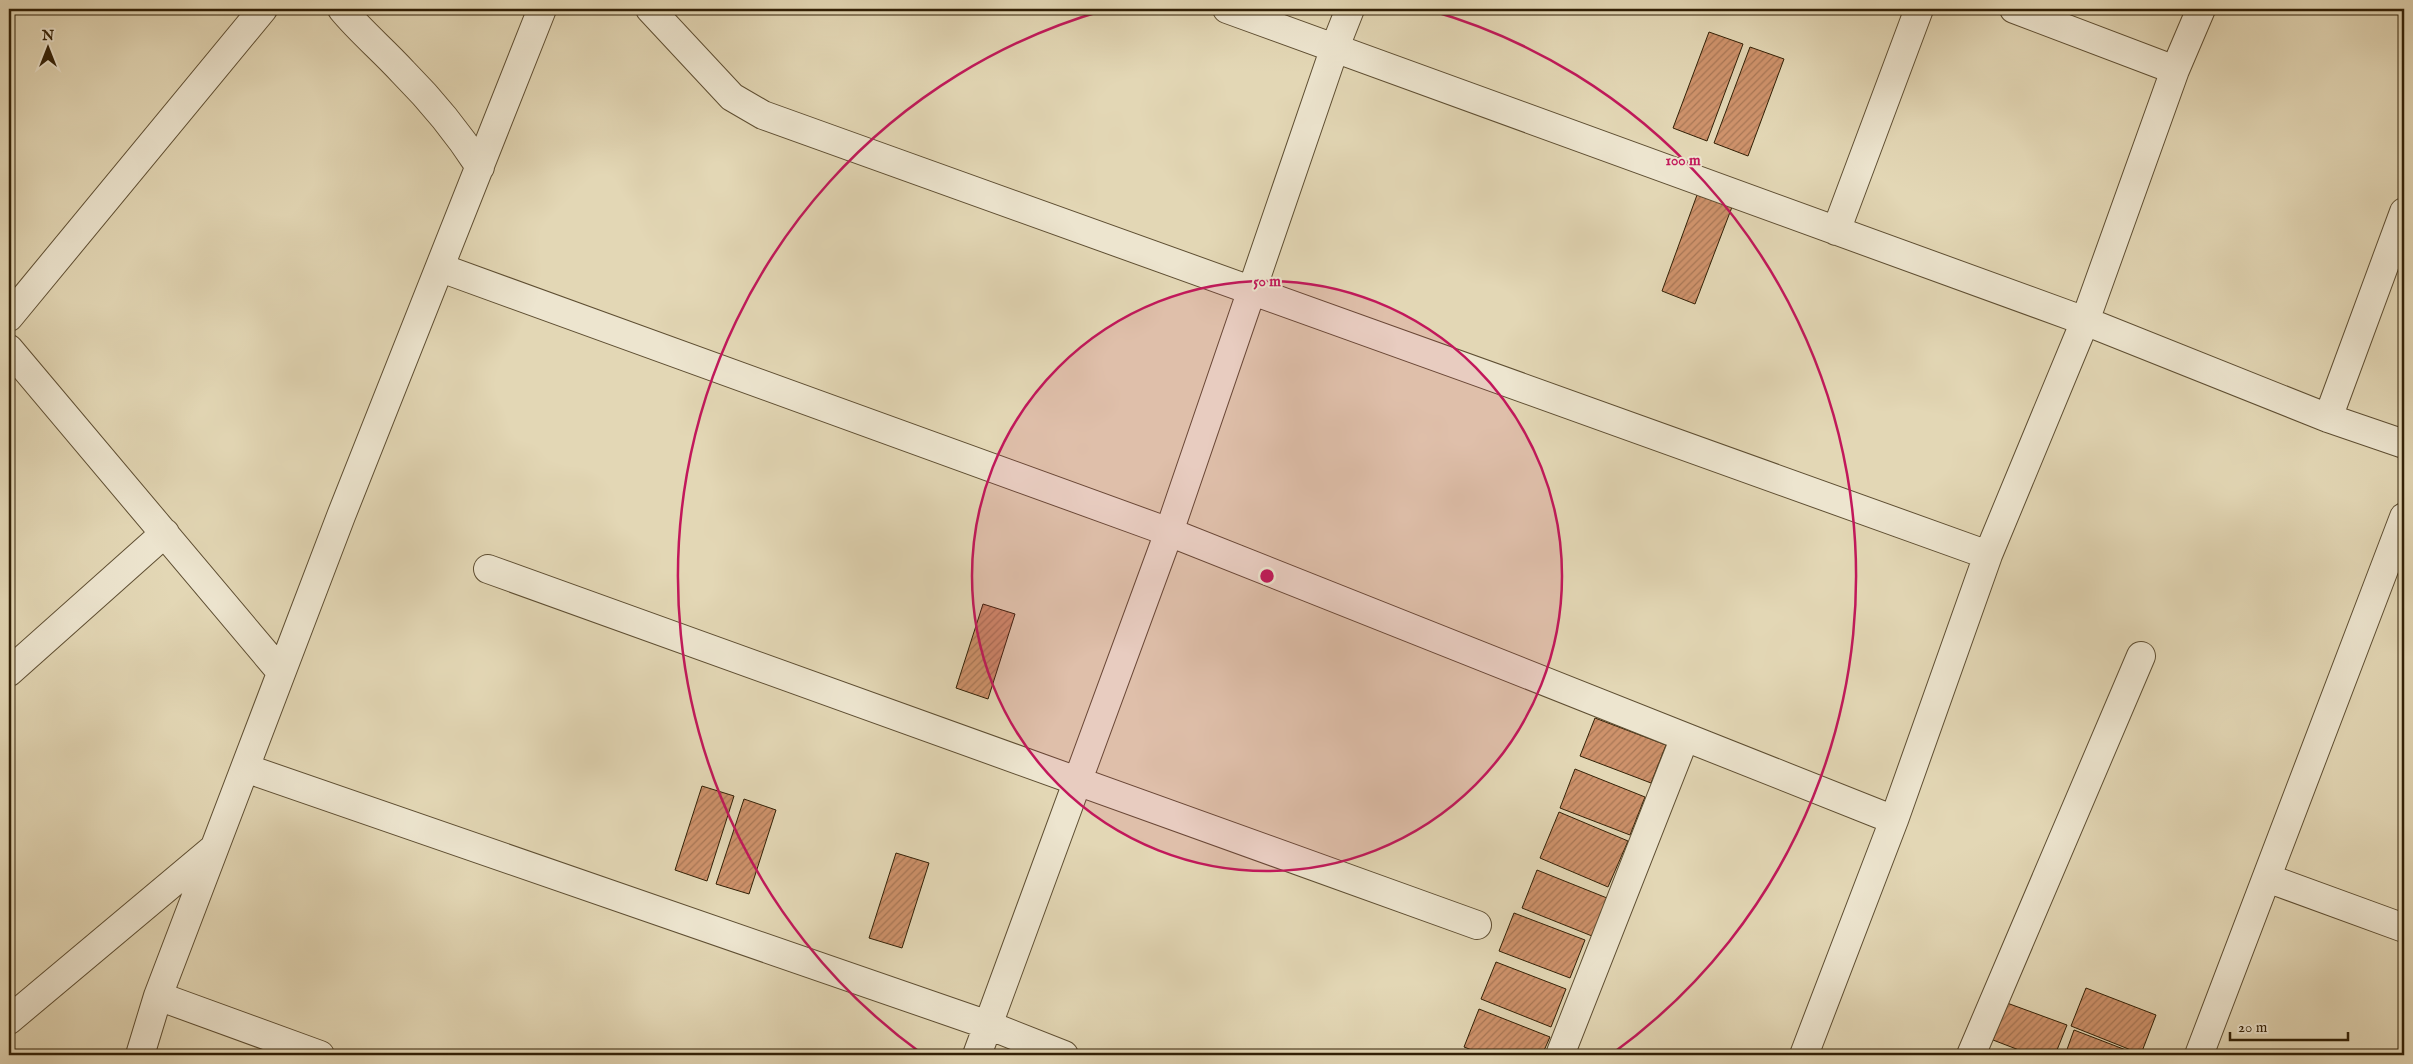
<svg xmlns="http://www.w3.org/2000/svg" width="2413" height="1064" viewBox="0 0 2413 1064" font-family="'IM FELL English',serif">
	<defs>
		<pattern id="building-hatch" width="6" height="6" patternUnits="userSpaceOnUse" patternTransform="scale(1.25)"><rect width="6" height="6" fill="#ce926b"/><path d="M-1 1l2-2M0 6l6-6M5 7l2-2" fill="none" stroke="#a87756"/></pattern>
	</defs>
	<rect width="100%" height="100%" fill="#e3d7b5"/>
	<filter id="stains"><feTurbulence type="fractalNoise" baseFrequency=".004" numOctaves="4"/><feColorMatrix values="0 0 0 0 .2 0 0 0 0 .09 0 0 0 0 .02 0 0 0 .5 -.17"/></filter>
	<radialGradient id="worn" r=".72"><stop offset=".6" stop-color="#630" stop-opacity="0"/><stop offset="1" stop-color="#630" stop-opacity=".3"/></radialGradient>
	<path fill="url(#building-hatch)" stroke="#322006" d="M1709,32L1743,44L1707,141L1673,128Z
		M1750,47L1784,59L1748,156L1714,143Z
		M1697,195L1732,207L1695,304L1662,291Z
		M983,604L1015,614L988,699L956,688Z
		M1595,718L1666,745L1651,783L1580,756Z
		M1575,769L1645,797L1630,835L1560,808Z
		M702,786L734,796L707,881L675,870Z
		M744,799L776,810L749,894L716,884Z
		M1559,812L1628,841L1608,887L1540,858Z
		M896,853L929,863L902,948L869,938Z
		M1537,870L1607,898L1592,936L1522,908Z
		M1514,913L1585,940L1570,978L1499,951Z
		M1496,962L1566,989L1551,1027L1481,999Z
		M2086,988L2156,1015L2141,1054L2071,1026Z
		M2007,1003L2067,1025L2055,1055H2032L1993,1040Z
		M1479,1009L1550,1037L1542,1055H1485L1464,1047Z
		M2074,1030L2139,1055H2065Z"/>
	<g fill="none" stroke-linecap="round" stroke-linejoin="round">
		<defs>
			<path id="minor" d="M342,9C361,32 383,50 403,72C432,101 458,133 480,167
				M650,9L732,97L763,115L1988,555
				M1227,9L2085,321L2328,418L2404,444
				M2014,9L2175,70
				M1836,231L1919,9
				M441,268L1169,532L1894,820
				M9,317L263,9
				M9,349L281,672
				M2328,418L2404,212
				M488,569L1477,925
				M9,672L165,533
				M245,768L988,1025L1064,1055
				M2267,878L2404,928
				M158,996L320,1055
				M9,1020L213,849
				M140,1055L158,996L341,516L542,9
				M977,1055L1169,532L1335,47L1350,9
				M1560,1055L1685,737
				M1804,1055L1894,820L1988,555L2085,321L2175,70L2201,9
				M1971,1055L2141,656
				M2199,1055L2404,517"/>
		</defs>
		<use href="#minor" stroke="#5e4e32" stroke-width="30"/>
		<use href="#minor" stroke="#ede5cf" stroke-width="28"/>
	</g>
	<circle cx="1267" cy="576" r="295" fill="#c2185b" fill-opacity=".12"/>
	<g fill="none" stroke="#c2185b" stroke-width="2.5">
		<circle cx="1267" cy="576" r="295"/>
		<path d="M921 1053A589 589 0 0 1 1105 10M1429 10A589 589 0 0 1 1613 1053"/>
	</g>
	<circle cx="1267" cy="576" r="8" fill="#c2185b" stroke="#ede5cf" stroke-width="2.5"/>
	<g font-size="15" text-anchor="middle" font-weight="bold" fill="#c2185b" stroke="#ede5cf" stroke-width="4" stroke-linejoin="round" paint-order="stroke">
		<text x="1683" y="165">100 m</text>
		<text x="1267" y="286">50 m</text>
	</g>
	<rect width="2413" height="1064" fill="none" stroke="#e3d7b5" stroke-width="30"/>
	<rect x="10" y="10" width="2393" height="1044" fill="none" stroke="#322006" stroke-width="2.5"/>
	<rect x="15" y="15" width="2383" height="1034" fill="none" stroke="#322006"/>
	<g transform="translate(48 48)" stroke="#ede5cf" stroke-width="4" paint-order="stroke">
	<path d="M0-4L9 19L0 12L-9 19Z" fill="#322006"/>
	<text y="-8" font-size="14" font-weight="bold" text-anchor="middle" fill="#322006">N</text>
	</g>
	<path d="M2230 1032v8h118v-8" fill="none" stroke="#322006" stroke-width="2.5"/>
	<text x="2238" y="1032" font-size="15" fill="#322006" stroke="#ede5cf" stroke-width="4" paint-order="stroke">20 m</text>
	<rect width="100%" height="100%" filter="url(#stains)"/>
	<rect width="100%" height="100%" fill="url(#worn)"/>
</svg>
